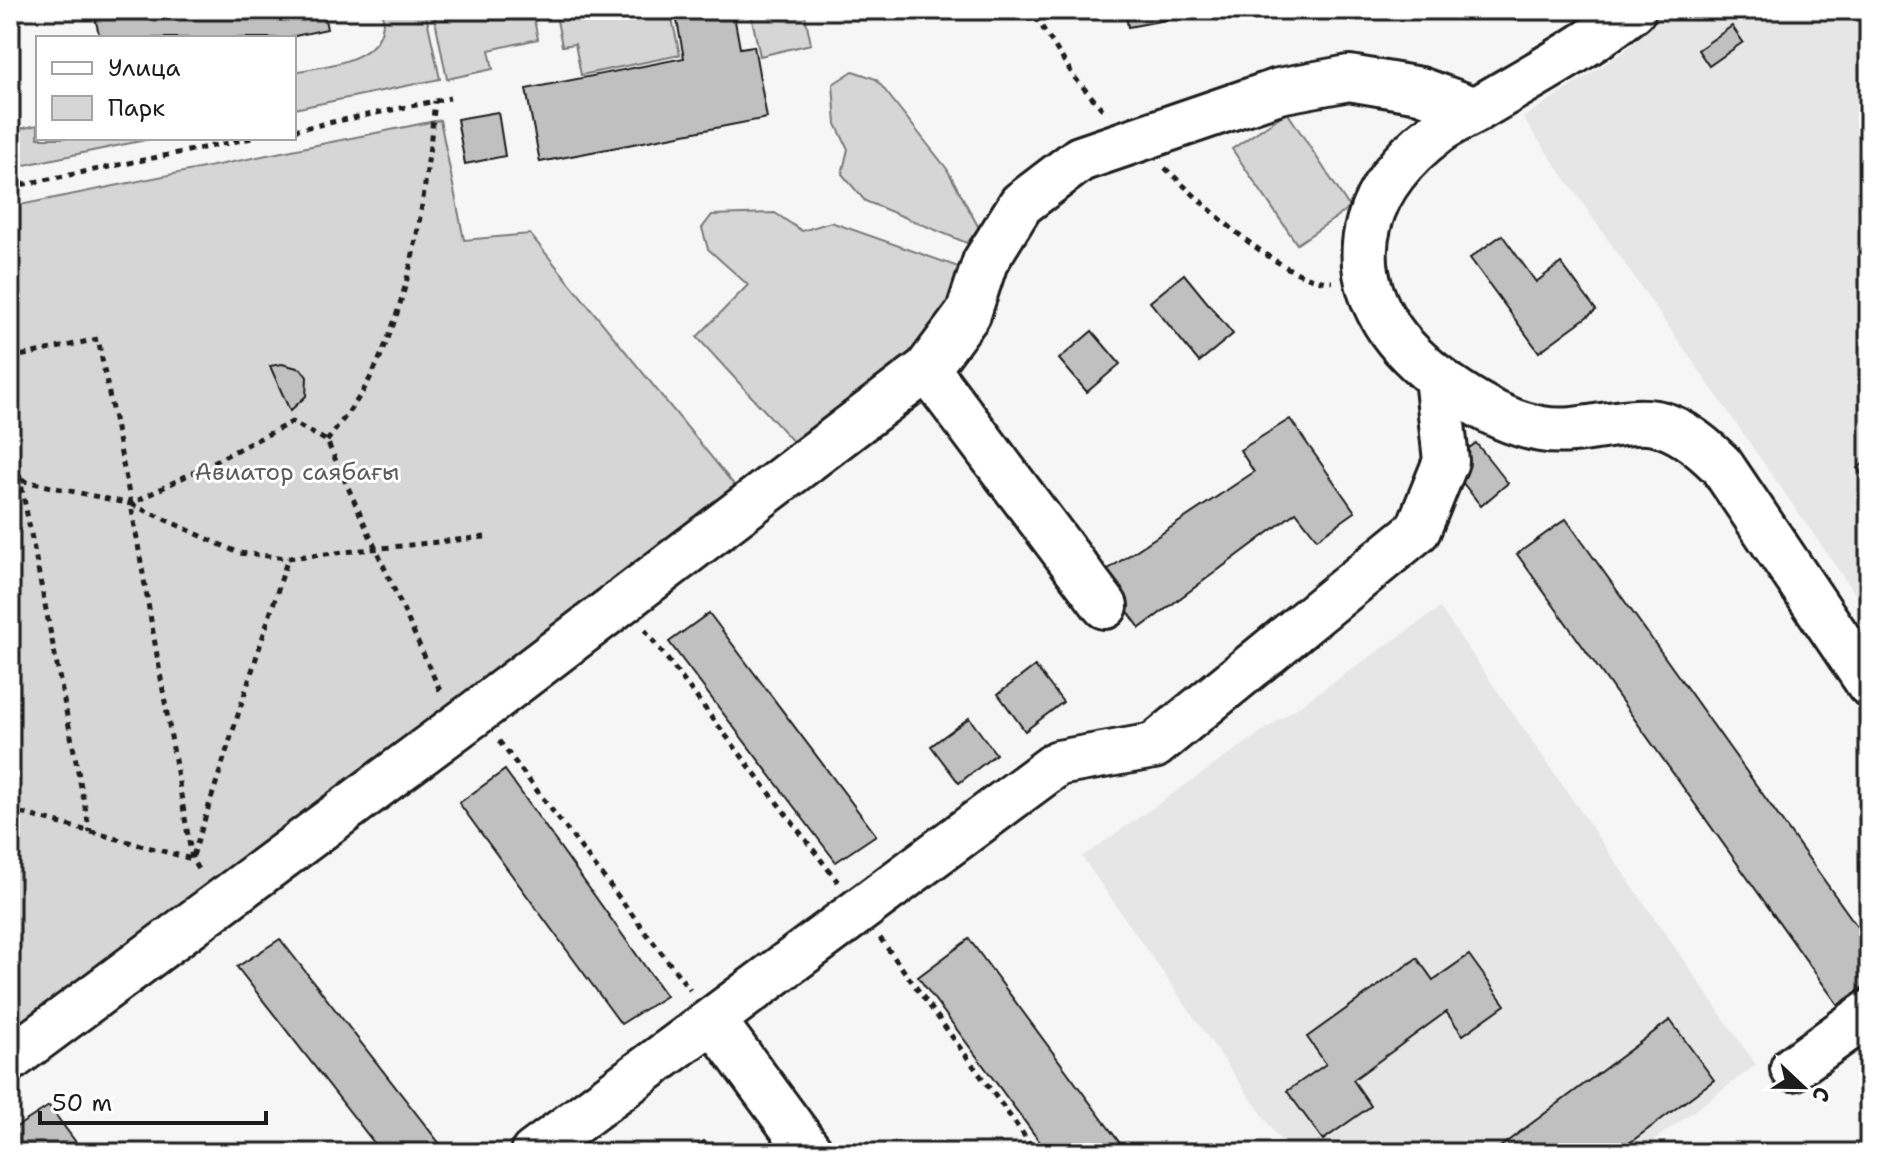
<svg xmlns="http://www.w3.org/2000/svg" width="1879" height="1163" viewBox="0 0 1879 1163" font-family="'Shantell Sans',sans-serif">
	<rect width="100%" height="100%" fill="#f6f6f6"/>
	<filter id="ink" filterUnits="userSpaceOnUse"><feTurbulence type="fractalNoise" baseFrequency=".0125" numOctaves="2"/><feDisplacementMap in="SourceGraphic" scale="16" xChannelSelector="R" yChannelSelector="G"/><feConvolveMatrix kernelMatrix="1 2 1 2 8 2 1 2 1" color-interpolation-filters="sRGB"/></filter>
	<g filter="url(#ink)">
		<path fill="#e6e6e6" d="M1668,10H1869V460L1849,475L1869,462V614L1523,118L1622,53Z
			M1440,608L1756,1065L1637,1153H1289L1082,857Z"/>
		<path fill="#d6d6d6" stroke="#797979" stroke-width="2" d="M382,10H425L440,79L294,109V72C329,65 392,61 382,10Z
			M433,10H532L538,39L489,50L493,69L447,79Z
			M555,10H670L680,55L581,75L575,44L562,46Z
			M750,10H804L811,44L760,56Z
			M853,71L876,79L947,169L979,228L967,243L865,201L842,174L848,149L836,124L833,84Z
			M1287,112L1350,208L1297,244L1232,149Z
			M440,120L464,240L530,234L744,497L10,1041V207Z
			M38,125V138H155L10,168V131Z
			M775,213L802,231L831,222L967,270L955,309L909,358L796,445L697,337L748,285L708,249L702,228L712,215Z"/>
		<path fill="#c0c0c0" stroke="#1c1c1c" stroke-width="2" d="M93,10H323L327,29L286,38H100Z
			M675,10H733L740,48L754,46L767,118L540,162L526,89L684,58Z
			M1125,10H1181L1182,17L1128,27Z
			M1732,26L1743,42L1709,66L1698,50Z
			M498,112L505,156L465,164L457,119Z
			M1502,235L1536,282L1561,263L1596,310L1539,352L1470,258Z
			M1184,274L1233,334L1199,362L1150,302Z
			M1092,331L1120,364L1087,392L1059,359Z
			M282,364L301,369L307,377L306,396L290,411L270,366Z
			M1290,419L1355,512L1317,539L1296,512L1140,628L1101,574L1254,472L1240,450Z
			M1476,443L1508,483L1481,506L1448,464Z
			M1869,460V484L1857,468Z
			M1566,519L1869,943V983L1838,1005L1517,554Z
			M709,613L876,835L836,862L669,642Z
			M1035,666L1063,702L1025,731L998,694Z
			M969,718L996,754L959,783L931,746Z
			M505,770L666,996L621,1024L459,803Z
			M280,939L447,1153H382L237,967Z
			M969,939L1122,1146L1112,1153H1048L918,977Z
			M1469,955L1505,1005L1463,1035L1446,1012L1353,1080L1371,1106L1323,1140L1287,1091L1326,1064L1307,1037L1417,958L1433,980Z
			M1670,1020L1714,1080L1616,1153H1492Z
			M49,1106L84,1153H15L10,1146V1131Z
			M704,1141L713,1153H688Z"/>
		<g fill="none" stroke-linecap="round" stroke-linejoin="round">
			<defs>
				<path id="minor" d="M1633,10C1586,48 1531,77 1479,108C1466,116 1450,122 1437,132C1369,183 1339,256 1391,331C1420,372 1491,421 1541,429C1581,436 1620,417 1655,423C1680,427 1704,448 1721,465L1869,684
					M927,369L1105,606
					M713,1020L811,1153
					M10,1059L477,712L927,369L968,314L985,262L1021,204L1080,159L1279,91L1349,78L1420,90L1476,110
					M1793,1068L1869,1013
					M533,1153L1058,763L1154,746L1418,530L1446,461L1437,377"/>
			</defs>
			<use href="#minor" stroke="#1c1c1c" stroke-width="50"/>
			<path stroke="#1c1c1c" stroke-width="5" stroke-dasharray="6 6" stroke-linecap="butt" d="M1026,10L1035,16L1075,78L1105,112
				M294,130L450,98
				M1165,168C1202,202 1281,282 1332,282
				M10,187L252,138
				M10,358L98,339L131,504L192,859L200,873
				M10,428L90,832
				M327,441C340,423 355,405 366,386C414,297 424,200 435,101
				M10,478L131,504L292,422L327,441L442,695
				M131,504L239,553L288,558L485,537
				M645,630L838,882
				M499,741L690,990
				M10,810L192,859L288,558
				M880,938L1037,1153"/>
			<use href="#minor" stroke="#fff" stroke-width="44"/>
		</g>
	</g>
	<g text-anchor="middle" stroke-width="6" stroke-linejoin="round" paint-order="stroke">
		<g font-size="24" fill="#5d5d5d" stroke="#fff">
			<text x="297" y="480">Авиатор саябағы</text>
		</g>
	</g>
	<rect width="1879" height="1163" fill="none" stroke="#fff" stroke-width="40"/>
	<rect x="20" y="20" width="1839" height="1123" fill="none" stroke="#1c1c1c" stroke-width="3" filter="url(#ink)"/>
	<rect x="36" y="36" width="260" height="104" fill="#ffffff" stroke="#a4a4a4" stroke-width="2"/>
	<rect x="52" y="62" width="40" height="12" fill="#ffffff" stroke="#a4a4a4" stroke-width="2"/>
	<text x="108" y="76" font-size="24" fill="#1c1c1c">Улица</text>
	<rect x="52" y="96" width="40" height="24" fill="#d6d6d6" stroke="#a4a4a4" stroke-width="2"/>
	<text x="108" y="116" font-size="24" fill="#1c1c1c">Парк</text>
	<g transform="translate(1803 1087) rotate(112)" stroke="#ffffff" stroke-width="6" paint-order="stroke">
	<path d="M0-6L14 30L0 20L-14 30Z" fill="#1c1c1c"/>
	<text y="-12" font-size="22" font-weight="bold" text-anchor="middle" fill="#1c1c1c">С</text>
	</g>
	<path d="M40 1111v12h226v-12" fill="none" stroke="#1c1c1c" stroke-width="4"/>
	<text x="52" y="1111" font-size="24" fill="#1c1c1c" stroke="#ffffff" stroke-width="6" paint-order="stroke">50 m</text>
</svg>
